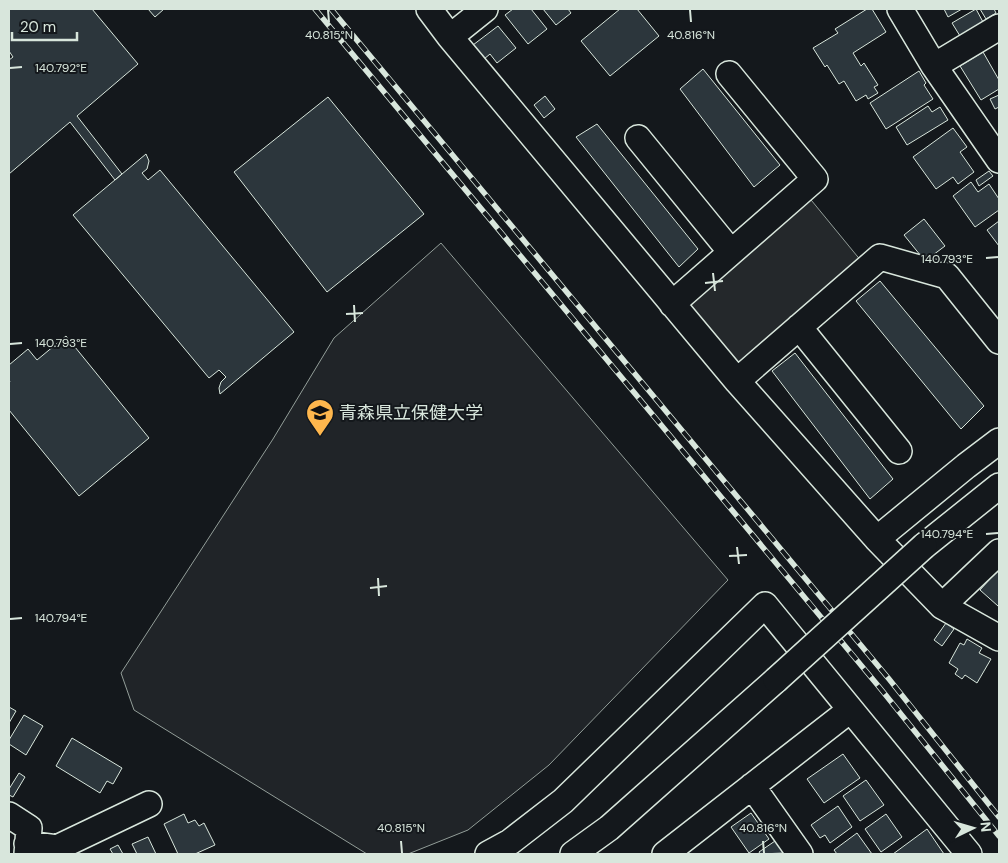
<svg xmlns="http://www.w3.org/2000/svg" width="1008" height="863" viewBox="0 0 1008 863" font-family="'DM Sans','Noto Sans JP',sans-serif">
	<rect width="100%" height="100%" fill="#14181c"/>
	<path fill="#202428" stroke="#939e99" d="M441,243L728,580L549,765L468,830L408,854H367L134,710L121,673L273,439L334,338Z"/>
	<path fill="#24282b" stroke="#939e99" d="M807,195L862,262L740,369L682,302Z"/>
	<path fill="#2c363c" stroke="#d8e6dc" d="M9,9H92L138,64L77,116L122,174L115,180L70,122L9,174V60L13,57L9,51Z
		M148,9H164L155,17Z
		M513,9H531L547,29L528,44L505,15Z
		M543,9H568L571,13L556,25Z
		M620,9H637L659,36L610,76L581,41Z
		M867,9H872L886,32L853,53L861,66L864,63L878,85L874,87L878,93L868,99L866,95L856,101L844,81L839,84L827,65L825,67L813,48L838,33L835,29Z
		M944,9H962L948,17Z
		M976,9L983,22L960,36L952,23Z
		M980,9H994L996,13L986,19Z
		M498,26L516,48L497,63L490,54L484,59L473,45Z
		M983,52L999,80V89L981,100L960,66Z
		M703,69L780,165L754,187L680,89Z
		M919,71L926,83L924,85L933,99L886,129L870,103Z
		M999,95V107L995,109L990,99Z
		M545,96L555,109L544,118L534,105Z
		M328,97L424,214L327,292L234,172Z
		M928,106L932,112L940,107L948,120L907,145L896,127Z
		M597,124L698,249L679,267L576,137Z
		M953,128L967,147L960,152L974,172L958,184L953,177L936,189L913,157Z
		M146,154L149,161L147,169L142,173L148,180L160,170L294,332L220,394L219,388L221,382L226,377L219,370L209,378L73,215Z
		M989,171L993,176L979,186L976,180Z
		M971,182L978,192L989,184L999,199V210L975,227L953,196Z
		M924,219L945,246L925,261L904,235Z
		M999,221V246L987,230Z
		M880,281L984,406L961,429L856,301Z
		M66,336L149,438L79,496L9,410V383L10,382L9,380V365L28,349L37,360Z
		M795,353L893,479L870,499L772,371Z
		M999,569V604L998,606L980,590Z
		M946,623L954,629L942,646L934,640Z
		M967,639L982,648L979,653L991,659L977,683L965,675L962,679L955,674L958,669L949,663L960,643L964,645Z
		M9,707L16,711L9,723Z
		M24,715L43,726L26,755L9,744V740Z
		M72,738L122,768L113,784L107,781L100,793L56,766Z
		M843,754L860,778L824,803L807,779Z
		M19,773L25,777L13,797L9,795V789Z
		M866,780L884,805L860,821L843,796Z
		M838,806L852,827L830,843L825,835L820,838L811,825Z
		M751,813L769,839L749,853L731,827Z
		M184,814L188,823L195,820L199,826L204,823L215,845L195,854H178L164,824Z
		M886,814L902,837L881,852L865,829Z
		M927,829L944,854H893Z
		M857,833L872,854H837L834,850Z
		M148,837L156,854H137L132,844Z
		M775,841L784,853L760,854L759,852Z
		M118,845L123,854H113L110,849Z"/>
	<g fill="none" stroke-linecap="round" stroke-linejoin="round">
		<defs>
			<path id="minor" d="M429,9L450,37L737,381L877,539L942,606L999,638
				M900,9L934,66L999,160
				M450,37L485,9
				M934,66L999,27
				M638,138L731,252
				M672,304L815,179L729,74
				M799,327L899,451
				M737,381L880,257L947,276L999,341
				M877,539L966,466L999,441
				M924,546L999,486
				M942,606L999,552
				M752,786L800,854
				M9,815L29,828L27,854
				M27,844L57,848L149,804
				M488,854L510,842L563,801L765,605L969,854
				M573,854L609,828L776,680
				M665,854L850,710"/>
		</defs>
		<use href="#minor" stroke="#d8e6dc" stroke-width="28"/>
		<use href="#minor" stroke="#14181c" stroke-width="25"/>
		<defs>
			<path id="rail" d="M315,9L880,688L999,836
				M331,9L889,679L999,817"/>
		</defs>
		<use href="#rail" stroke="#d8e6dc" stroke-width="5.5"/>
		<use href="#rail" stroke="#14181c" stroke-width="4" stroke-dasharray="11" stroke-linecap="butt"/>
		<defs>
			<path id="minor-bridge" d="M776,680L924,546"/>
		</defs>
		<use href="#minor-bridge" stroke="#d8e6dc" stroke-width="28" stroke-linecap="butt"/>
		<use href="#minor-bridge" stroke="#14181c" stroke-width="25"/>
	</g>
	<path fill="none" stroke="#d8e6dc" stroke-width="2" d="M328,10L329,22M690,10L691,22M10,68L22,67M986,258L998,257M713,273L715,291M705,283L723,281M354,305L355,322M346,314L363,313M10,344L22,343M986,534L998,533M737,547L739,564M729,556L747,555M378,578L379,596M370,588L387,586M10,619L22,618M401,841L402,853M763,841L764,853"/>
	<defs>
		<symbol id="university-pin" viewBox="-11 -11 22 30"><path d="M0 17L-7.5 6A9.5 9.5 0 1 1 7.5 6Z" fill="#ffb74d" stroke="#14181c"/><path d="M0-5L7-2L0 1L-7-2ZM-4 1L0 2.5L4 1V4Q0 6-4 4Z" fill="#111"/></symbol>
	</defs>
	<g fill-rule="evenodd">
		<use href="#university-pin" x="304" y="397" width="32" height="43"/>
	</g>
	<g text-anchor="middle" stroke-width="4" stroke-linejoin="round" paint-order="stroke">
		<g font-size="18" fill="#d8e6dc" stroke="#14181c" text-anchor="start">
			<text x="339" y="419">青森県立保健大学</text>
		</g>
	</g>
	<g font-size="12" text-anchor="middle" fill="#d8e6dc" stroke="#14181c" stroke-width="4" stroke-linejoin="round" paint-order="stroke">
		<text x="691" y="39">40.816°N</text>
		<text x="329" y="39">40.815°N</text>
		<text x="61" y="72">140.792°E</text>
		<text x="947" y="263">140.793°E</text>
		<text x="61" y="347">140.793°E</text>
		<text x="947" y="538">140.794°E</text>
		<text x="61" y="622">140.794°E</text>
		<text x="401" y="832">40.815°N</text>
		<text x="763" y="832">40.816°N</text>
	</g>
	<rect width="1008" height="863" fill="none" stroke="#d8e6dc" stroke-width="20"/>
	<g transform="translate(973 828) rotate(85)" stroke="#14181c" stroke-width="4" paint-order="stroke">
	<path d="M0-4L9 19L0 12L-9 19Z" fill="#d8e6dc"/>
	<text y="-8" font-size="14" font-weight="bold" text-anchor="middle" fill="#d8e6dc">N</text>
	</g>
	<path d="M12 32v8h65v-8" fill="none" stroke="#d8e6dc" stroke-width="2.5"/>
	<text x="20" y="32" font-size="15" fill="#d8e6dc" stroke="#14181c" stroke-width="4" paint-order="stroke">20 m</text>
</svg>
